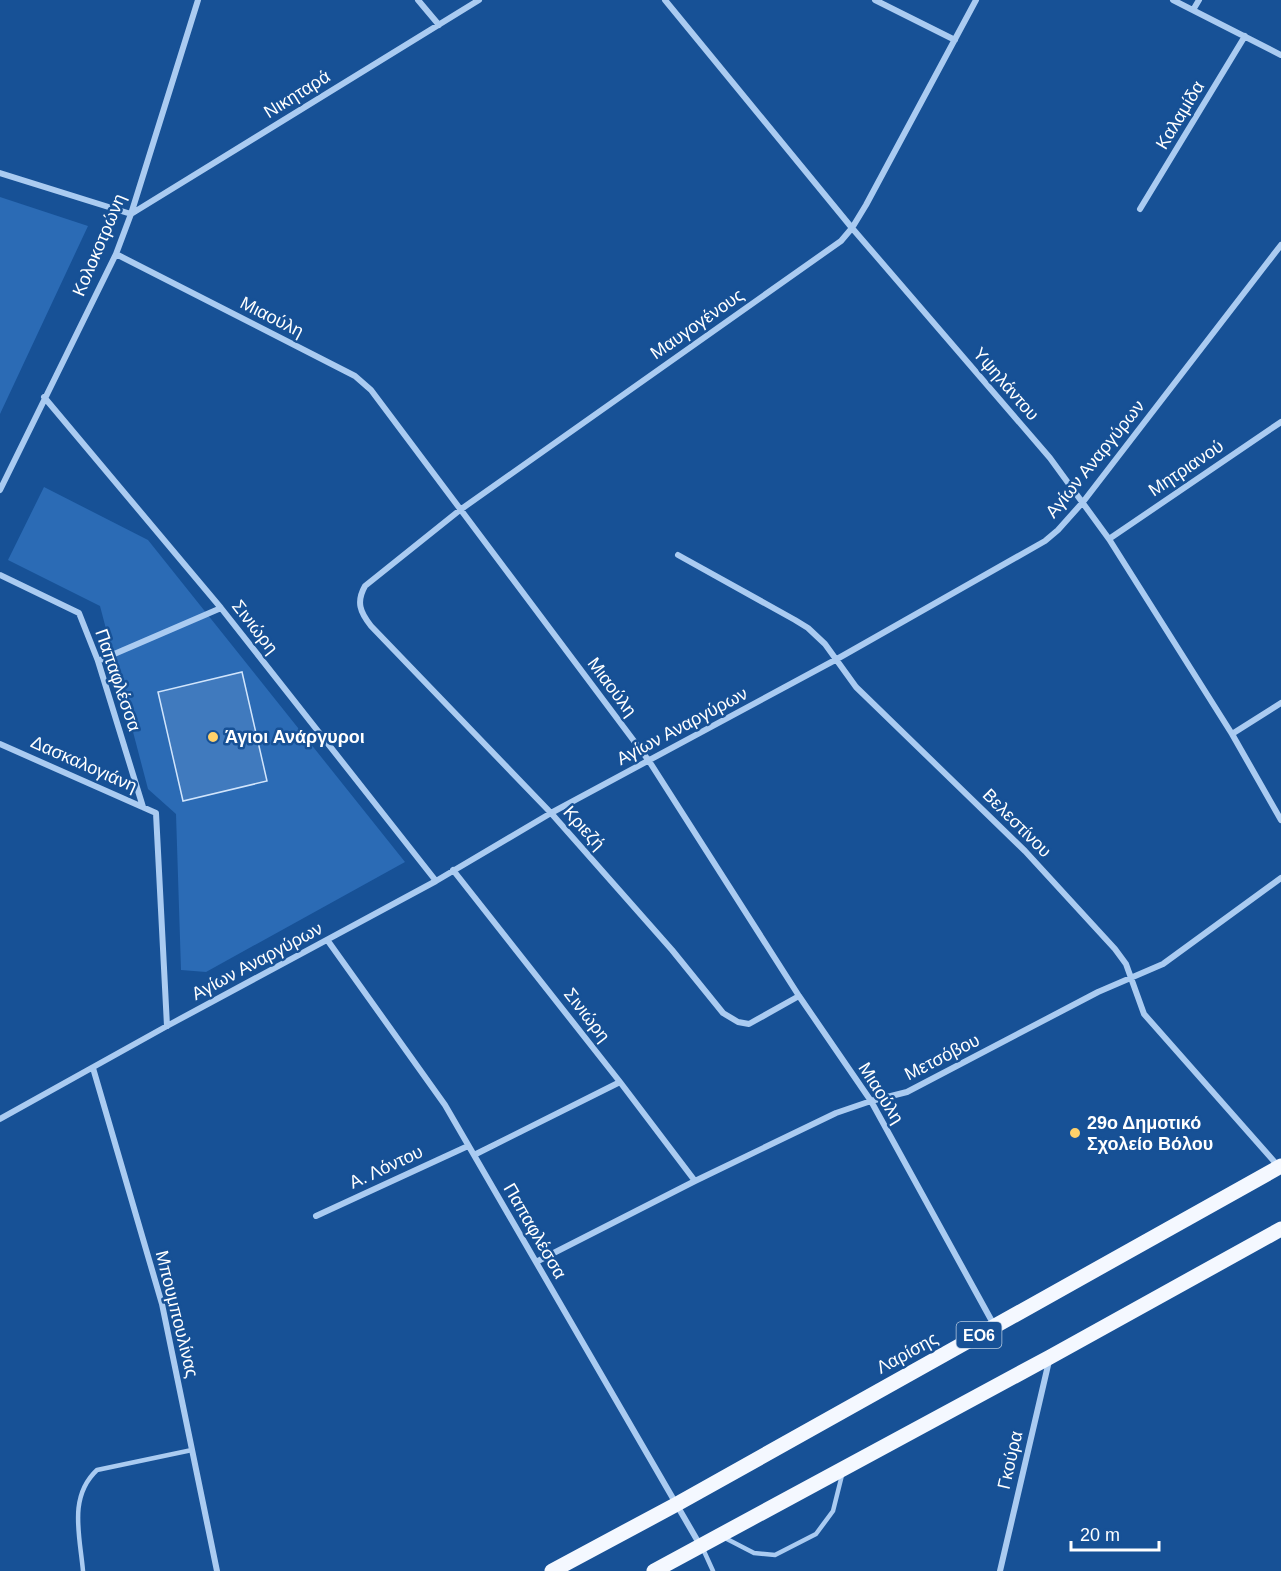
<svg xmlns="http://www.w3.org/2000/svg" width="1281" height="1571" viewBox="0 0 1281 1571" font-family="Helvetica,sans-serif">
	<rect width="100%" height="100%" fill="#175196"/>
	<path fill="#2b6bb5" d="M0,197L88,226L0,414Z
		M44,487L148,540L405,862L206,972L181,970L176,814L148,789L100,606L8,560Z"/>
	<path fill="#407abe" stroke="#d1e5fc" stroke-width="1.5" d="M242,672L267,781L183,801L158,692Z"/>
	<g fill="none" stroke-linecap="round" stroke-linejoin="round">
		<path stroke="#aacbf1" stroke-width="4.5" d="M725,1538L754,1553L775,1555L816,1534L833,1511L842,1475
			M703,1549L713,1571
			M83,1571C80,1536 68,1497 97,1470L192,1450"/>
		<path stroke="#aacbf1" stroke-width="6" d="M418,0L439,25
			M665,0L852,228L1050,458L1109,539L1232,734L1281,820
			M875,0L955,40
			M1173,0L1281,55
			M1193,10L1199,0
			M0,173L131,214L479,0
			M1140,209L1245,36
			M116,254L355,376L371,390L649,761L799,996L871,1101L994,1325
			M44,397L221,608L436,881
			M0,490L116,254L131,214L198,0
			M1109,539L1281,422
			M678,555L795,620L808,628L825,644L856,687L1025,851L1115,949L1126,964L1144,1014L1279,1167
			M0,575L79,613L98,661L143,807
			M98,661L221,608
			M1232,734L1281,703
			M0,744L156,813L167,1026
			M453,870L620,1082L695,1181
			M328,941L445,1105L700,1545
			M799,996L749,1024L738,1022L723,1013L672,950L551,813L371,626C360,612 356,602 365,586L460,510L841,241L852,228L866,205L976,0
			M93,1068L162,1304L217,1571
			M0,1119L167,1026L436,881L551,813L837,659L1045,541L1058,530L1083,502L1281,245
			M474,1155L620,1082
			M316,1216L468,1146
			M536,1262L695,1181L836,1113L871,1101L907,1092L1098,992L1163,964L1281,878
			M1000,1571L1049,1361"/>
		<path stroke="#f4f8ff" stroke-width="15" d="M552,1571L677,1504L1281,1166
			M654,1571L1050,1357L1281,1229"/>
	</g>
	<g fill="#ffd16a" stroke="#175196" stroke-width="2">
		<circle cx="213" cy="737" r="6"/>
		<circle cx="1075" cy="1133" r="6"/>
	</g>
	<g text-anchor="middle" stroke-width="5" stroke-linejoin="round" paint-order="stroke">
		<rect fill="#175196" stroke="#b9cbe0" stroke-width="1.5" x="956.5" y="1322" width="45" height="26" rx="4.5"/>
		<g font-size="16" font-weight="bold" fill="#fff">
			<text x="979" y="1341">ΕΟ6</text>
		</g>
		<g font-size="18" fill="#fff" stroke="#175196">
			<text transform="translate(297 94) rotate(-32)" y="6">Νικηταρά</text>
			<text transform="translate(1180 115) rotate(-59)" y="6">Καλαμίδα</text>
			<text transform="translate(99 245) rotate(-67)" y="6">Κολοκοτρώνη</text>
			<text transform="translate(272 317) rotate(27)" y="6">Μιαούλη</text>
			<text transform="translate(697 324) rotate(-35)" y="6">Μαυγογένους</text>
			<text transform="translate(1006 384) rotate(49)" y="6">Υψηλάντου</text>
			<text transform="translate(1095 459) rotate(-51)" y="6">Αγίων Αναργύρων</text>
			<text transform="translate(1186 468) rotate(-34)" y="6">Μητριανού</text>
			<text transform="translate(255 627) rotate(52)" y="6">Σινιώρη</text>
			<text transform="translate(118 680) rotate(71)" y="6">Παπαφλέσσα</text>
			<text transform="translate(612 687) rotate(53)" y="6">Μιαούλη</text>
			<text transform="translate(682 726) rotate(-28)" y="6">Αγίων Αναργύρων</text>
			<text transform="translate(84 764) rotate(24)" y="6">Δασκαλογιάνη</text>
			<text transform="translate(1017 823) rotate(45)" y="6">Βελεστίνου</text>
			<text transform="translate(584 828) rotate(48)" y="6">Κριεζή</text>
			<text transform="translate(257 961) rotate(-28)" y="6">Αγίων Αναργύρων</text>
			<text transform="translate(587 1015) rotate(52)" y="6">Σινιώρη</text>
			<text transform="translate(942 1057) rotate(-27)" y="6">Μετσόβου</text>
			<text transform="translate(881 1093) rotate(58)" y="6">Μιαούλη</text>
			<text transform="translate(386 1167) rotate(-25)" y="6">Α. Λόντου</text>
			<text transform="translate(535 1231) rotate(60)" y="6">Παπαφλέσσα</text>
			<text transform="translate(177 1314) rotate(76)" y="6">Μπουμπουλίνας</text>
			<text transform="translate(907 1353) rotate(-29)" y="6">Λαρίσης</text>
			<text transform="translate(1010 1460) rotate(-77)" y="6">Γκούρα</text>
		</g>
		<g font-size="18" font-weight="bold" fill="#fff" stroke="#175196" text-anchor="start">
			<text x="225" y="743">Άγιοι Ανάργυροι</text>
			<text x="1087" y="1129">29ο Δημοτικό<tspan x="1087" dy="21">Σχολείο Βόλου</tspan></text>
		</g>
	</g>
	<path d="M1071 1541v9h88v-9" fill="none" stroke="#ffffff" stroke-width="3"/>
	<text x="1080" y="1541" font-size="18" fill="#ffffff" stroke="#175196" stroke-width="4.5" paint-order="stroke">20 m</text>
</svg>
